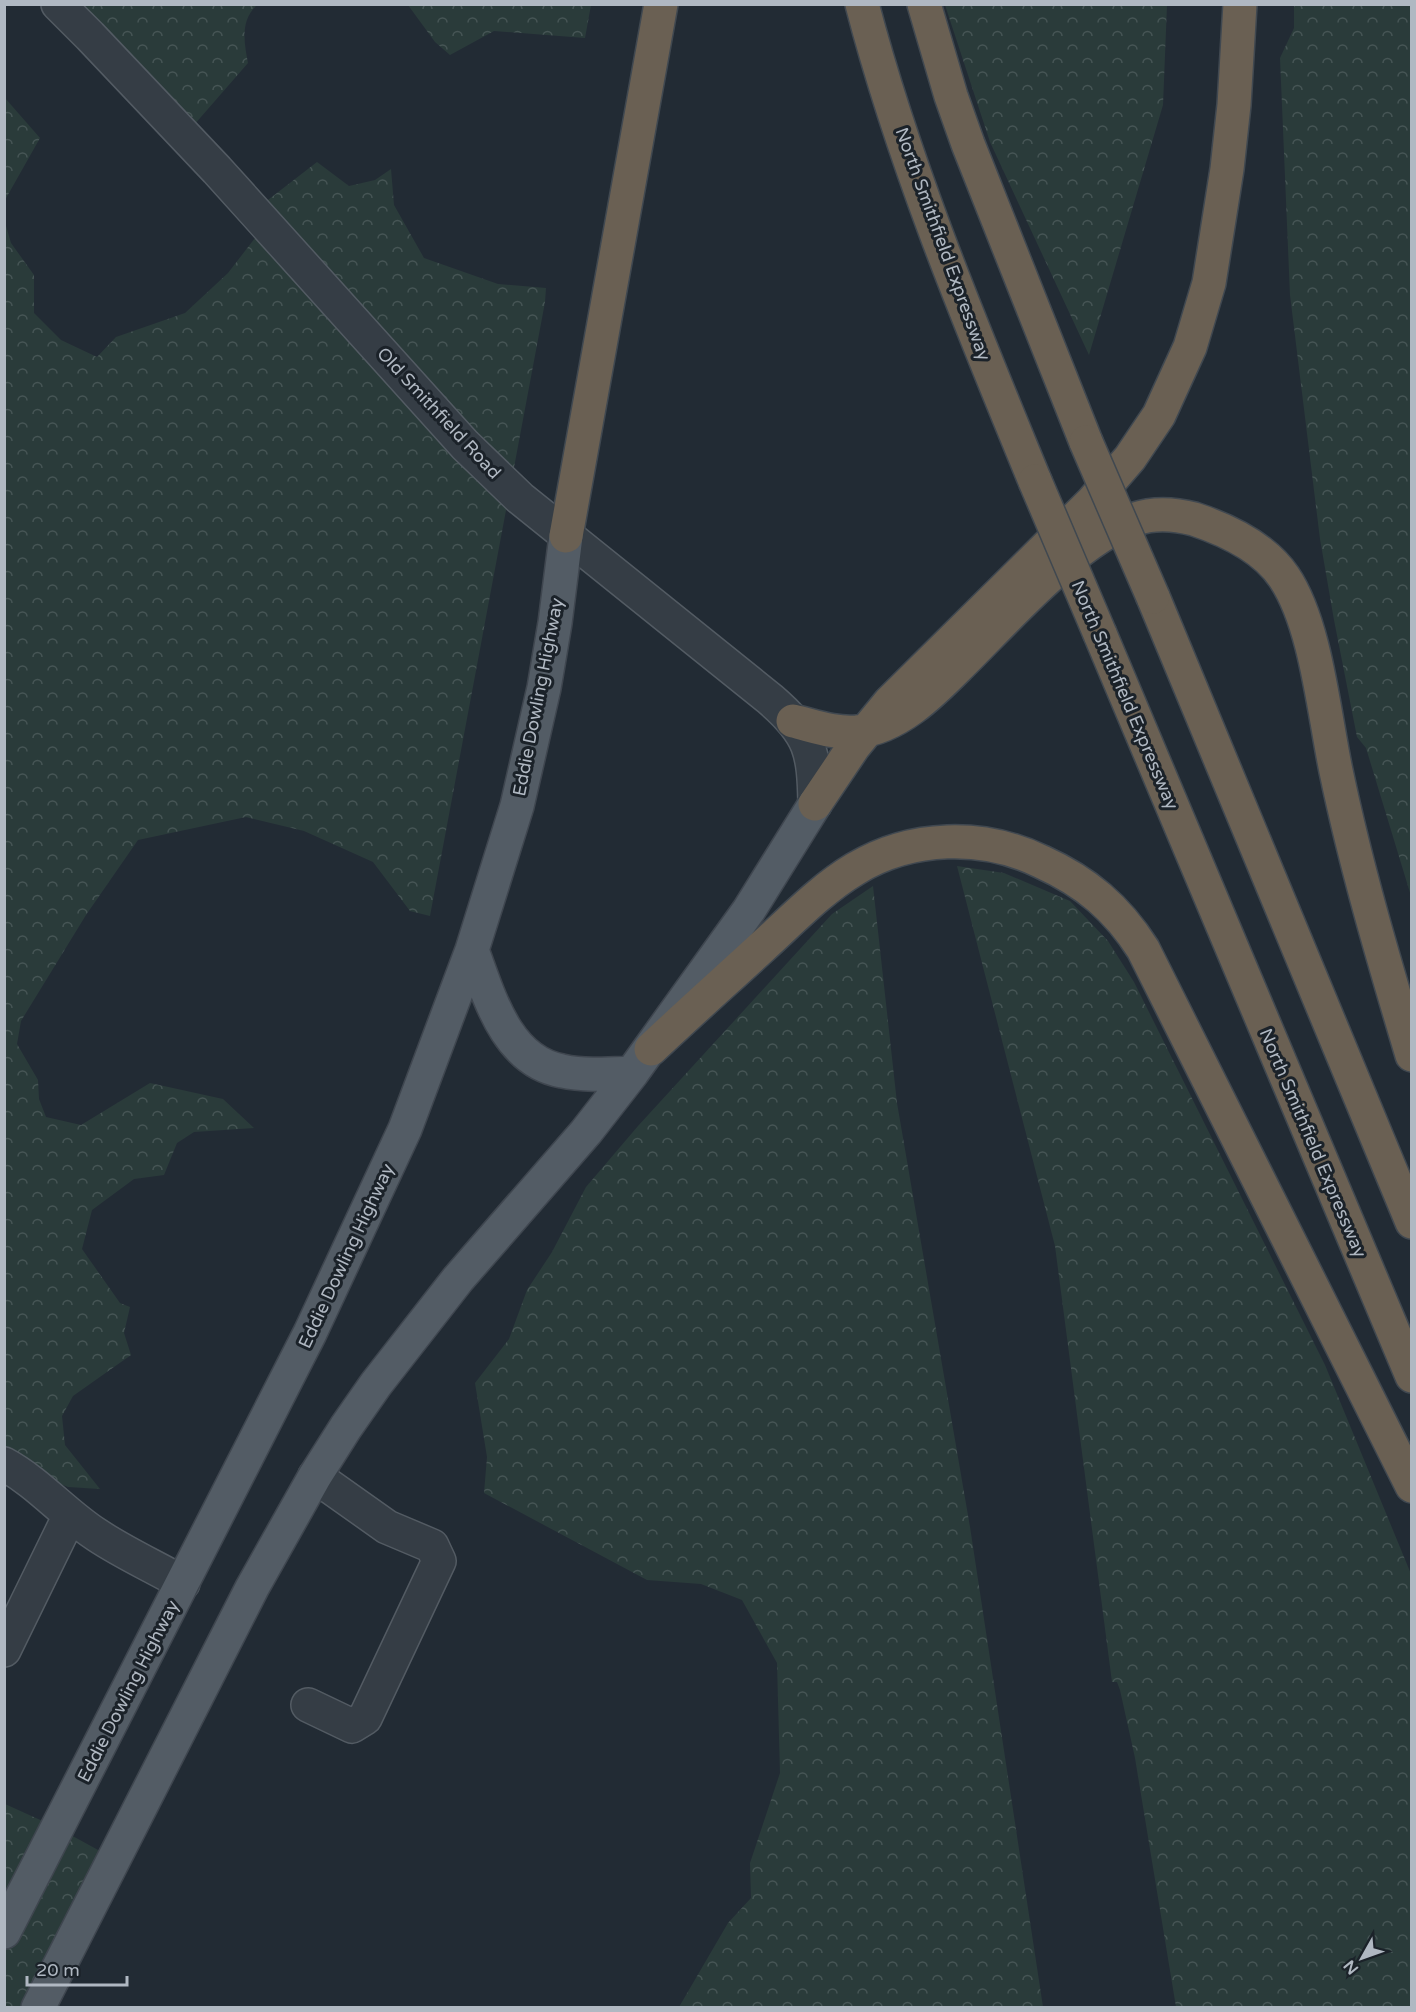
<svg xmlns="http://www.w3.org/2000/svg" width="1416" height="2012" viewBox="0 0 1416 2012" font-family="'Varela Round',sans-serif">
	<defs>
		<pattern id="forest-crowns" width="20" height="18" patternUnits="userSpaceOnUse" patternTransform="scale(1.5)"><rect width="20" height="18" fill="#2a3b3a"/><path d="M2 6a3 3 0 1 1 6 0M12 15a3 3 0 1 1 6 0" fill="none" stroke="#465555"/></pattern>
	</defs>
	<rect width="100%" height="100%" fill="#222b34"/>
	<path fill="url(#forest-crowns)" d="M51,5H257C240,20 244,43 248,63L187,133Z
		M408,5H591L585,38L494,31L450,55L435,42Z
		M945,5H1167L1163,105L1089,355L990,142Z
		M1294,5H1411V896L1366,748L1357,737L1334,620L1320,539L1290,295L1280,58L1294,28Z
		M5,98L40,138L5,200Z
		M317,162L349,186L375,180L391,169L394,205L424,258L498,284L546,288L545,302L430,916L410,911L373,862L304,831L246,817L138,840L86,915L21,1021L17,1044L38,1080L39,1099L46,1117L81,1125L150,1083L223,1099L254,1128L194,1132L177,1143L164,1175L134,1179L92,1210L82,1249L120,1303L130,1307L124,1333L131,1355L73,1396L62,1416L65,1445L100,1489L68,1487L5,1462L4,219L11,243L34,275V313L61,340L97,357L116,337L185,313L228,273L265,225L264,203Z
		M957,866L1004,873L1070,901L1108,941L1134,982L1325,1365L1411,1574V2007H1176L1135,1758L1120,1690L1117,1682H1112L1055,1246Z
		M873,886L897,1103L970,1527L1043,2007H679L728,1923L751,1898L750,1863L780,1773L777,1663L742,1600L701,1584L647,1580L484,1493L487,1457L475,1383L509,1339L527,1290L552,1252L586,1187L638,1126L832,914Z
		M5,1804L58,1828L120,1862L45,2007L5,2008Z"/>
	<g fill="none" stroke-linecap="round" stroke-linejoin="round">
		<defs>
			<path id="minor" d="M58,4L90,36L217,170L465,445L520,498L770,699C811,734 814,752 815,804
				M4,1464C39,1483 64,1514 97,1535C124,1553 155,1567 183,1583
				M4,1650L70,1515
				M308,1705L352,1726L365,1718L439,1561L432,1546L387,1527L315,1476"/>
			<path id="major" d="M472,950C489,996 506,1061 562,1071C585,1076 609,1074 632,1073
				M4,1932L310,1333L405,1129L472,950L517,806L544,688L555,623L566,536
				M38,2008L252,1588L315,1476L346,1427L376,1384L458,1279L586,1132L632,1073L749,910L815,804"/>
			<path id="highway" d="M862,4C905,168 971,325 1035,481
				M924,4L951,96L968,144L1086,442
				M566,536L661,4
				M1153,597L1412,1222
				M1100,634L1412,1376
				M793,721C814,726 835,734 857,732C899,727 932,693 960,665C1006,620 1075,540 1135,519C1153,513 1175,514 1194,519C1227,530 1264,547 1284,577C1316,624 1324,714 1336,771C1356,867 1384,961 1412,1055
				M815,804L854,746L890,702L1092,502L1130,458L1159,415L1190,347L1209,283L1227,169L1234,105L1240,4
				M651,1049C687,1015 724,982 761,948C791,921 820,890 855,869C911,835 983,833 1042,862C1086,882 1117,908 1143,949L1412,1486"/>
		</defs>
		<use href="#minor" stroke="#535b63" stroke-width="36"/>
		<use href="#major" stroke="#3f464f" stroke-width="36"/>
		<use href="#highway" stroke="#404850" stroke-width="36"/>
		<use href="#minor" stroke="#353d45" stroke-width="33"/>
		<use href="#major" stroke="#535c65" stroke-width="33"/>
		<use href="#highway" stroke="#6a6053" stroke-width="33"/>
		<defs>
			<path id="highway-bridge" d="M1086,442L1153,597
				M1035,481L1100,634"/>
		</defs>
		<use href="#highway-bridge" stroke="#404850" stroke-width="36" stroke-linecap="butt"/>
		<use href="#highway-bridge" stroke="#6a6053" stroke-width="33"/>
	</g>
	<g text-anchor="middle" stroke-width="6" stroke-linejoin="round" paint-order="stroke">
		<g font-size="18" fill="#b0b8c2" stroke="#1b2229">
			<text transform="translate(943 244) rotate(70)" y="6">North Smithfield Expressway</text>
			<text transform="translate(439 413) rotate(47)" y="6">Old Smithfield Road</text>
			<text transform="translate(1125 695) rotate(67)" y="6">North Smithfield Expressway</text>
			<text transform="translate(538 697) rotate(-79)" y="6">Eddie Dowling Highway</text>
			<text transform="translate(1313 1143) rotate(67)" y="6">North Smithfield Expressway</text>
			<text transform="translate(346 1256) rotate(-65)" y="6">Eddie Dowling Highway</text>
			<text transform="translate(128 1691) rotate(-63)" y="6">Eddie Dowling Highway</text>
		</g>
	</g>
	<rect width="1416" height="2012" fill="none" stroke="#b0b8c2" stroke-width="12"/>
	<g transform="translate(1362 1958) rotate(230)" stroke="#1b2229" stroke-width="4.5" paint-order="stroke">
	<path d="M0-4.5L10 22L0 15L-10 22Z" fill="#b0b8c2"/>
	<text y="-9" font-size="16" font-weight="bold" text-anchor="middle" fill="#b0b8c2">N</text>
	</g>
	<path d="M27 1976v9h100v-9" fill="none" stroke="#b0b8c2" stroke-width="3"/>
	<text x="36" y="1976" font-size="18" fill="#b0b8c2" stroke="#1b2229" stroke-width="4.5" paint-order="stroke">20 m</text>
</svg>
